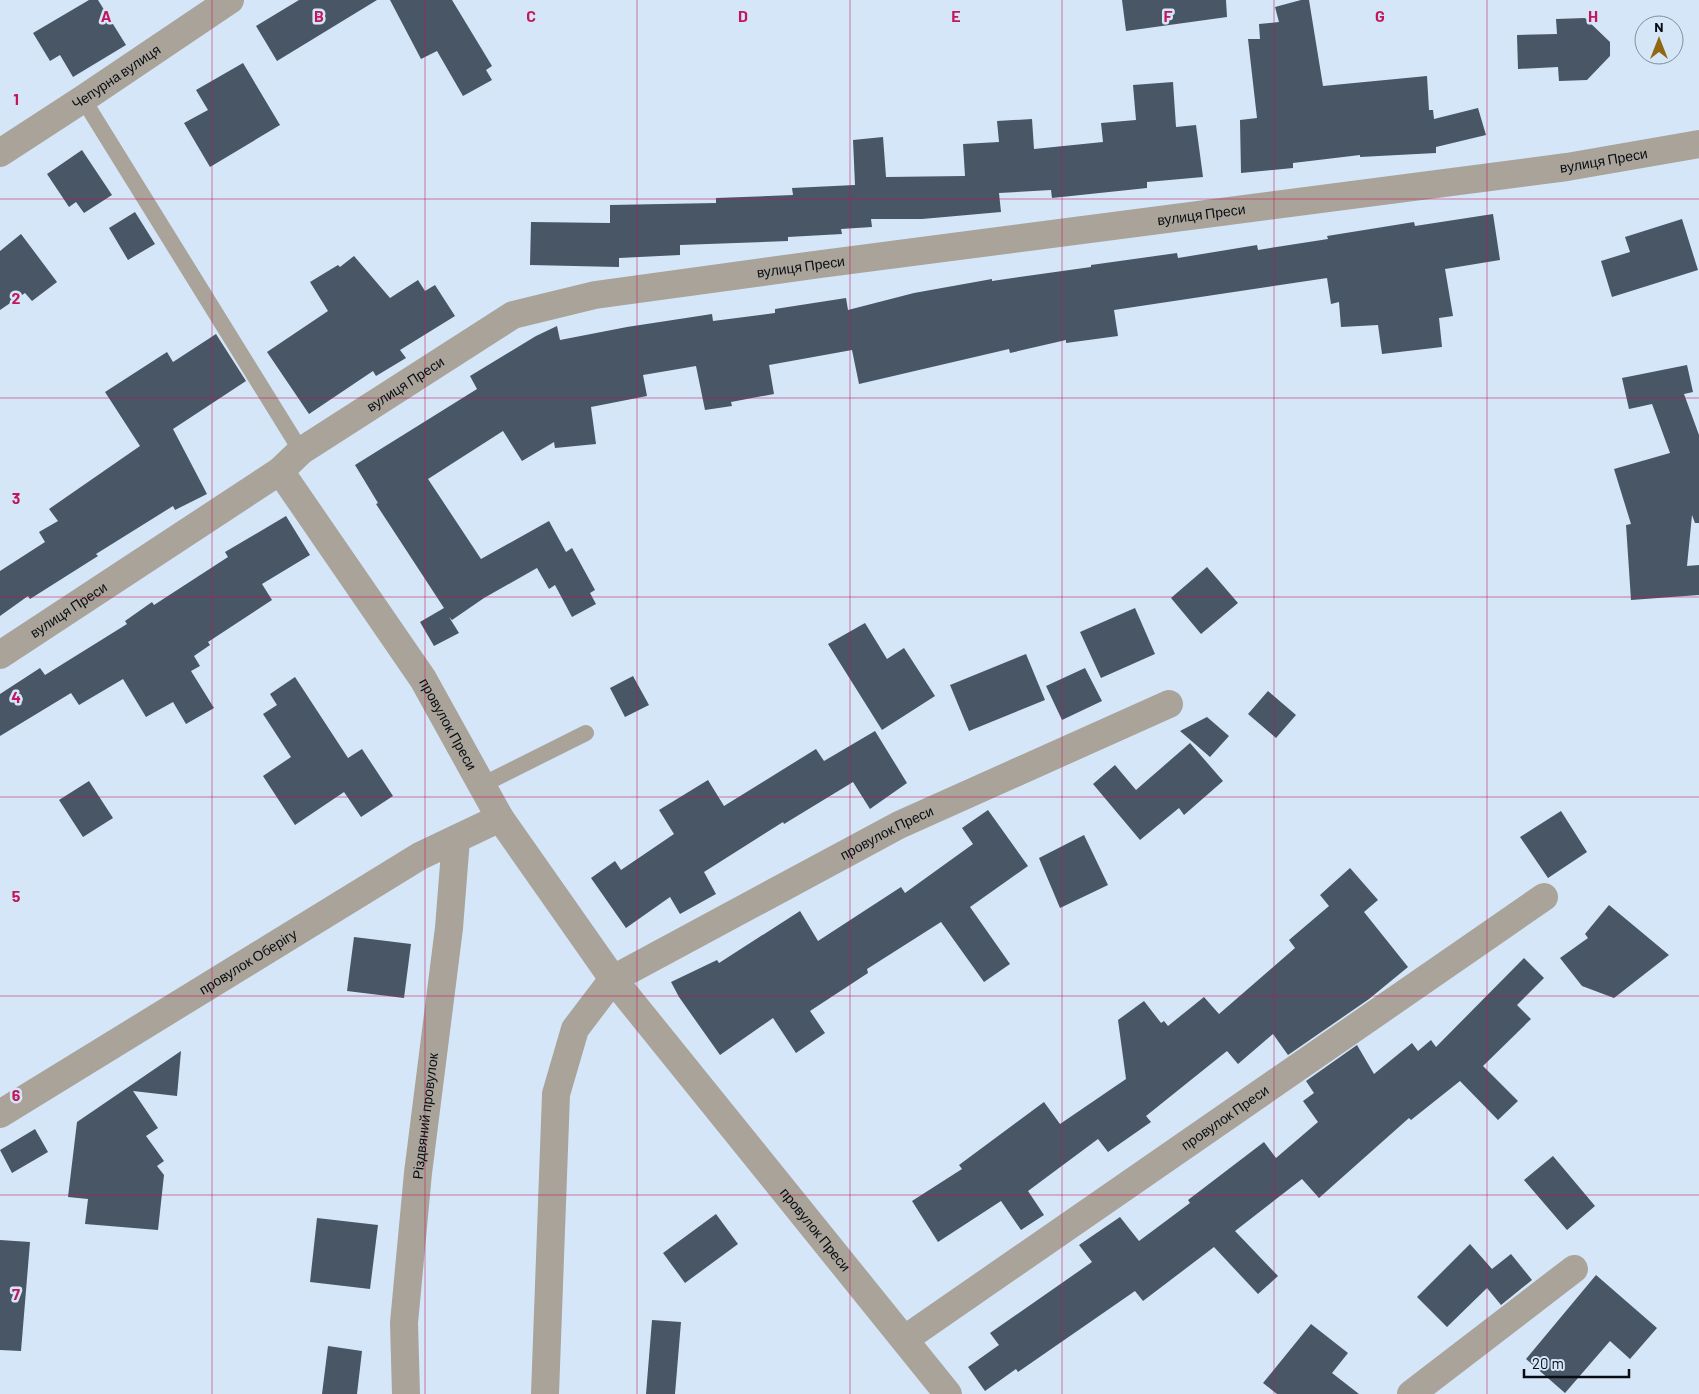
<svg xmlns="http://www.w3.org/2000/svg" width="1699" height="1394" viewBox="0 0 1699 1394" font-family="Barlow,sans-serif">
	<rect width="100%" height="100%" fill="#d5e6f8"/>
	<path fill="#485665" d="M89,0H98L126,45L73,77L60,55L50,61L33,33Z
		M299,0H377L277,61L256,26Z
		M390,0H452L492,66L486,70L492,80L463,96L437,51L421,59Z
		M1122,0H1226L1227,17L1126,31Z
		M1301,0H1309L1323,86L1427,76L1429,110H1433L1434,119L1478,108L1486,135L1436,147V153L1360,157V155L1293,163V168L1241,173L1240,120L1257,118L1248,39H1260L1259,24L1279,22L1275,7Z
		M1585,18L1610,42V56L1587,80L1559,81L1558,67L1518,69L1517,35L1557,34L1556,19Z
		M243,63L280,125L210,167L184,123L208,110L196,90Z
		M1173,82L1176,127L1196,125L1203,177L1147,182V188L1052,198L1051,190L999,193L1001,212L922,219H871L872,227L841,229L842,234L788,237V241L680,245V255L619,258V267L530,265L531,222L610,223V205L716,203V198L793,195L792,188L855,185L853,140L883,137L886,177L965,176L963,144L999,142L997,121L1032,119L1034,149L1103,142L1101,123L1136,120L1133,85Z
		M82,150L112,195L84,213L76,202L69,207L47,174Z
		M135,212L155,244L128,260L109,228Z
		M1493,214L1500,260L1445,269L1453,316L1439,318L1442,347L1382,354L1378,325L1341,327L1339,302L1331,304L1327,278L1114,310L1118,336L1066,343V340L1010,353L1009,349L859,384L852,350L769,365L774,394L731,402L732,406L705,410L696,366L643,375L647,396L591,407L596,444L555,448L554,442L522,461L503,431L428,479L481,559L549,521L566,552L572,548L595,590L590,593L596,604L572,617L555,585L549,589L537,568L484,598L452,620L449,617L459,633L434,646L420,622L444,608L376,504L378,503L355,465L477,389L470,376L536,336L557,326L560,340L627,327L712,314L713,321L775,313V309L846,298L848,310L914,293L992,279V281L1091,267V265L1177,253L1178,258L1257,245L1258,250L1328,239L1327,236L1414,222L1415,226Z
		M1682,219L1698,270L1612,297L1601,261L1630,252L1625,237Z
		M21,234L57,282L32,301L25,293L0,310V251Z
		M354,256L390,298L418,280L425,291L435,285L455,316L400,350L406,358L376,376L373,371L309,414L267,352L328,311L310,282L338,265L340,267Z
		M216,334L246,381L173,429L207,494L175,510L173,506L96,554L98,556L30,599L28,596L0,616V571L45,542L39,532L58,521L49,509L140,446L105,392L167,352L173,362Z
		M1687,365L1693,392L1684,394L1699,435V523H1695L1692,515L1687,566L1699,565V595L1631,600L1626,525L1631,524L1614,469L1670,453L1652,404L1629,409L1622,378Z
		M286,516L310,555L262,584L272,600L208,642L210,645L194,656L200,666L191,671L214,708L186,724L173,702L146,717L123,679L79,705L71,693L0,736V694L40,668L45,675L127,624L125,621L152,602L154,605L228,557L225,552Z
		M1207,567L1238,603L1201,634L1171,598Z
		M1135,608L1155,654L1101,678L1080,632Z
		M865,623L887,659L904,648L935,696L882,730L828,644Z
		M1026,654L1045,700L969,731L950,685Z
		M1085,668L1102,701L1062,720L1046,686Z
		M633,676L649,705L625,717L610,688Z
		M295,677L348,758L362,749L393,796L361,817L344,792L295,825L263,776L291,757L263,714L277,705L270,694Z
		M1268,691L1296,715L1276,738L1248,714Z
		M1207,717L1229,736L1210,757L1180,731Z
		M875,731L907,783L870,809L853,782L784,824L783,822L704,872L716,894L680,914L670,897L626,928L591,878L615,861L621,870L674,834L659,810L708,780L724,806L816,749L824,761Z
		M1190,743L1223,781L1184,815L1179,808L1140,840L1093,784L1115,765L1136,790Z
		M89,781L113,818L83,837L59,800Z
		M988,810L1028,866L970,907L1010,964L984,982L941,922L867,969L868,973L810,1011L825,1033L796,1053L773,1018L720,1055L679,997L671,982L717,960L719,963L800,911L818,941L901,887L905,893L973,844L962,828Z
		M1561,811L1587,852L1548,878L1520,837Z
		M1084,835L1108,885L1060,908L1039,858Z
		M1350,868L1378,900L1364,912L1408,967L1369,999L1288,1055L1273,1034L1238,1064L1227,1051L1146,1116L1151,1122L1108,1152L1098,1139L1028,1191L1044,1215L1021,1230L1001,1201L938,1242L912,1201L962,1169L959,1165L1044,1102L1060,1124L1126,1079L1118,1020L1144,1001L1161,1023L1164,1021L1168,1026L1204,997L1219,1014L1295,948L1289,940L1329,906L1320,895Z
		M1609,905L1669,955L1614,998L1582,986L1560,958L1588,938L1585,934Z
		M354,937L411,944L404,998L347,991Z
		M1524,958L1544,978L1517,1005L1531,1019L1483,1066L1518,1101L1498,1120L1460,1081L1411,1120L1409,1118L1319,1198L1302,1179L1235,1231L1278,1276L1258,1294L1214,1247L1143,1301L1135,1291L1018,1372L1016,1369L985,1391L968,1367L999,1345L990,1333L1092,1262L1079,1245L1120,1217L1139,1241L1190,1203L1188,1200L1264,1142L1276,1158L1318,1122L1303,1101L1314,1093L1306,1081L1357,1045L1374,1074L1412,1043L1418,1051L1431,1040L1436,1047Z
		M181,1051L177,1096L133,1091L158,1128L146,1136L164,1161L157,1166L164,1175L158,1230L85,1224L88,1199L68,1197L77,1122Z
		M35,1129L48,1152L12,1173L0,1150Z
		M1553,1156L1595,1206L1567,1230L1524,1180Z
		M716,1214L738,1244L685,1283L663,1253Z
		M317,1218L378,1225L370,1289L310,1282Z
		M0,1240L30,1242L21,1351L0,1350Z
		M1470,1244L1492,1269L1511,1254L1532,1280L1501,1305L1487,1288L1447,1327L1417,1297Z
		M1596,1275L1657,1328L1630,1359L1610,1341L1565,1393L1526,1359Z
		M652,1320L681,1322L675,1394H646Z
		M1311,1324L1348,1353L1332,1373L1359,1394H1277L1263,1383Z
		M328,1346L362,1351L357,1394H322Z"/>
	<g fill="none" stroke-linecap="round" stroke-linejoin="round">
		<path stroke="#a9a39a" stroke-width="16" d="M83,99L301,451
			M482,785L586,733"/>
		<g stroke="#a9a39a" stroke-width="28">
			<path id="s1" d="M0,153L83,99L230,0"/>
			<path id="s2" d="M280,471L423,679L500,818L613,979L948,1394"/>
			<path id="s3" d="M0,655L280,471L301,451L513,315L595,295L821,264L1567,167L1699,144"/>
			<path id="s4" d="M0,1114L420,856L500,818"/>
			<path id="s5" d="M905,1339L1544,897"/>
			<path id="s6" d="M406,1394L404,1323L418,1173L449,928L456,839"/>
			<path id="s7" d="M545,1394L556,1094L575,1029L613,979L899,825L1169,704"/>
			<path d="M1411,1394L1574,1269"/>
		</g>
	</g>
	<path fill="none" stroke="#c2185b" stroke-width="1" stroke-opacity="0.55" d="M212,0V1394M425,0V1394M637,0V1394M850,0V1394M1062,0V1394M1274,0V1394M1487,0V1394M0,199H1699M0,398H1699M0,597H1699M0,797H1699M0,996H1699M0,1195H1699"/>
	<g text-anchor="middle" stroke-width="5" stroke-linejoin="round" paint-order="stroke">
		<g font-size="14" fill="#080d13" stroke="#d5e6f8">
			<text dy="5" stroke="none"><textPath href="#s1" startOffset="139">Чепурна вулиця</textPath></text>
			<text dy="5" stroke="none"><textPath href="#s3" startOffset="1718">вулиця Преси</textPath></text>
			<text dy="5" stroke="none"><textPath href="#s3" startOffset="1312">вулиця Преси</textPath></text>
			<text dy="5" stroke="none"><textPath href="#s3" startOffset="908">вулиця Преси</textPath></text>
			<text dy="5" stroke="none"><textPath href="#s3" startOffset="488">вулиця Преси</textPath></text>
			<text dy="5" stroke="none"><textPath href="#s3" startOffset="82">вулиця Преси</textPath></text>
			<text dy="5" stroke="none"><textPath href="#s2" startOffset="304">провулок Преси</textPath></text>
			<text dy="5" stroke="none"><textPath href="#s7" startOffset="741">провулок Преси</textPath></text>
			<text dy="5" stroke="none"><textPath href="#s4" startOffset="291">провулок Оберігу</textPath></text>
			<text dy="5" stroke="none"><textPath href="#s6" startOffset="279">Різдвяний провулок</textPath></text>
			<text dy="5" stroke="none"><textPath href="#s5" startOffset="389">провулок Преси</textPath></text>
			<text dy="5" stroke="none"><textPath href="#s2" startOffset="930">провулок Преси</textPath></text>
		</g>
	</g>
	<g font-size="16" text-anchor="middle" font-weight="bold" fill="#c2185b" stroke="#d5e6f8" stroke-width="5" stroke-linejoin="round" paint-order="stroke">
		<text x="106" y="22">A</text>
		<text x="319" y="22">B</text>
		<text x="531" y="22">C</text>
		<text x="743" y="22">D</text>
		<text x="956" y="22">E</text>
		<text x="1168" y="22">F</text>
		<text x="1380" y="22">G</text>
		<text x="1593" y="22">H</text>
		<text x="16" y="105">1</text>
		<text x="16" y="304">2</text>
		<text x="16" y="504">3</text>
		<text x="16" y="703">4</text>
		<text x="16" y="902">5</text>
		<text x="16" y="1101">6</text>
		<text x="16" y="1300">7</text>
	</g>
	<g transform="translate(1659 40)"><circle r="24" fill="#d5e6f8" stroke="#838f9c"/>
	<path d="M0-4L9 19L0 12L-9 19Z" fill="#926711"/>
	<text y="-8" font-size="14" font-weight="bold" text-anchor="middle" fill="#080d13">N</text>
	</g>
	<path d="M1524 1369v8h105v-8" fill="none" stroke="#080d13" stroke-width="2.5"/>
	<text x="1532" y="1369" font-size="15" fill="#080d13" stroke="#d5e6f8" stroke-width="4" paint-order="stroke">20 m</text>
</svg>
